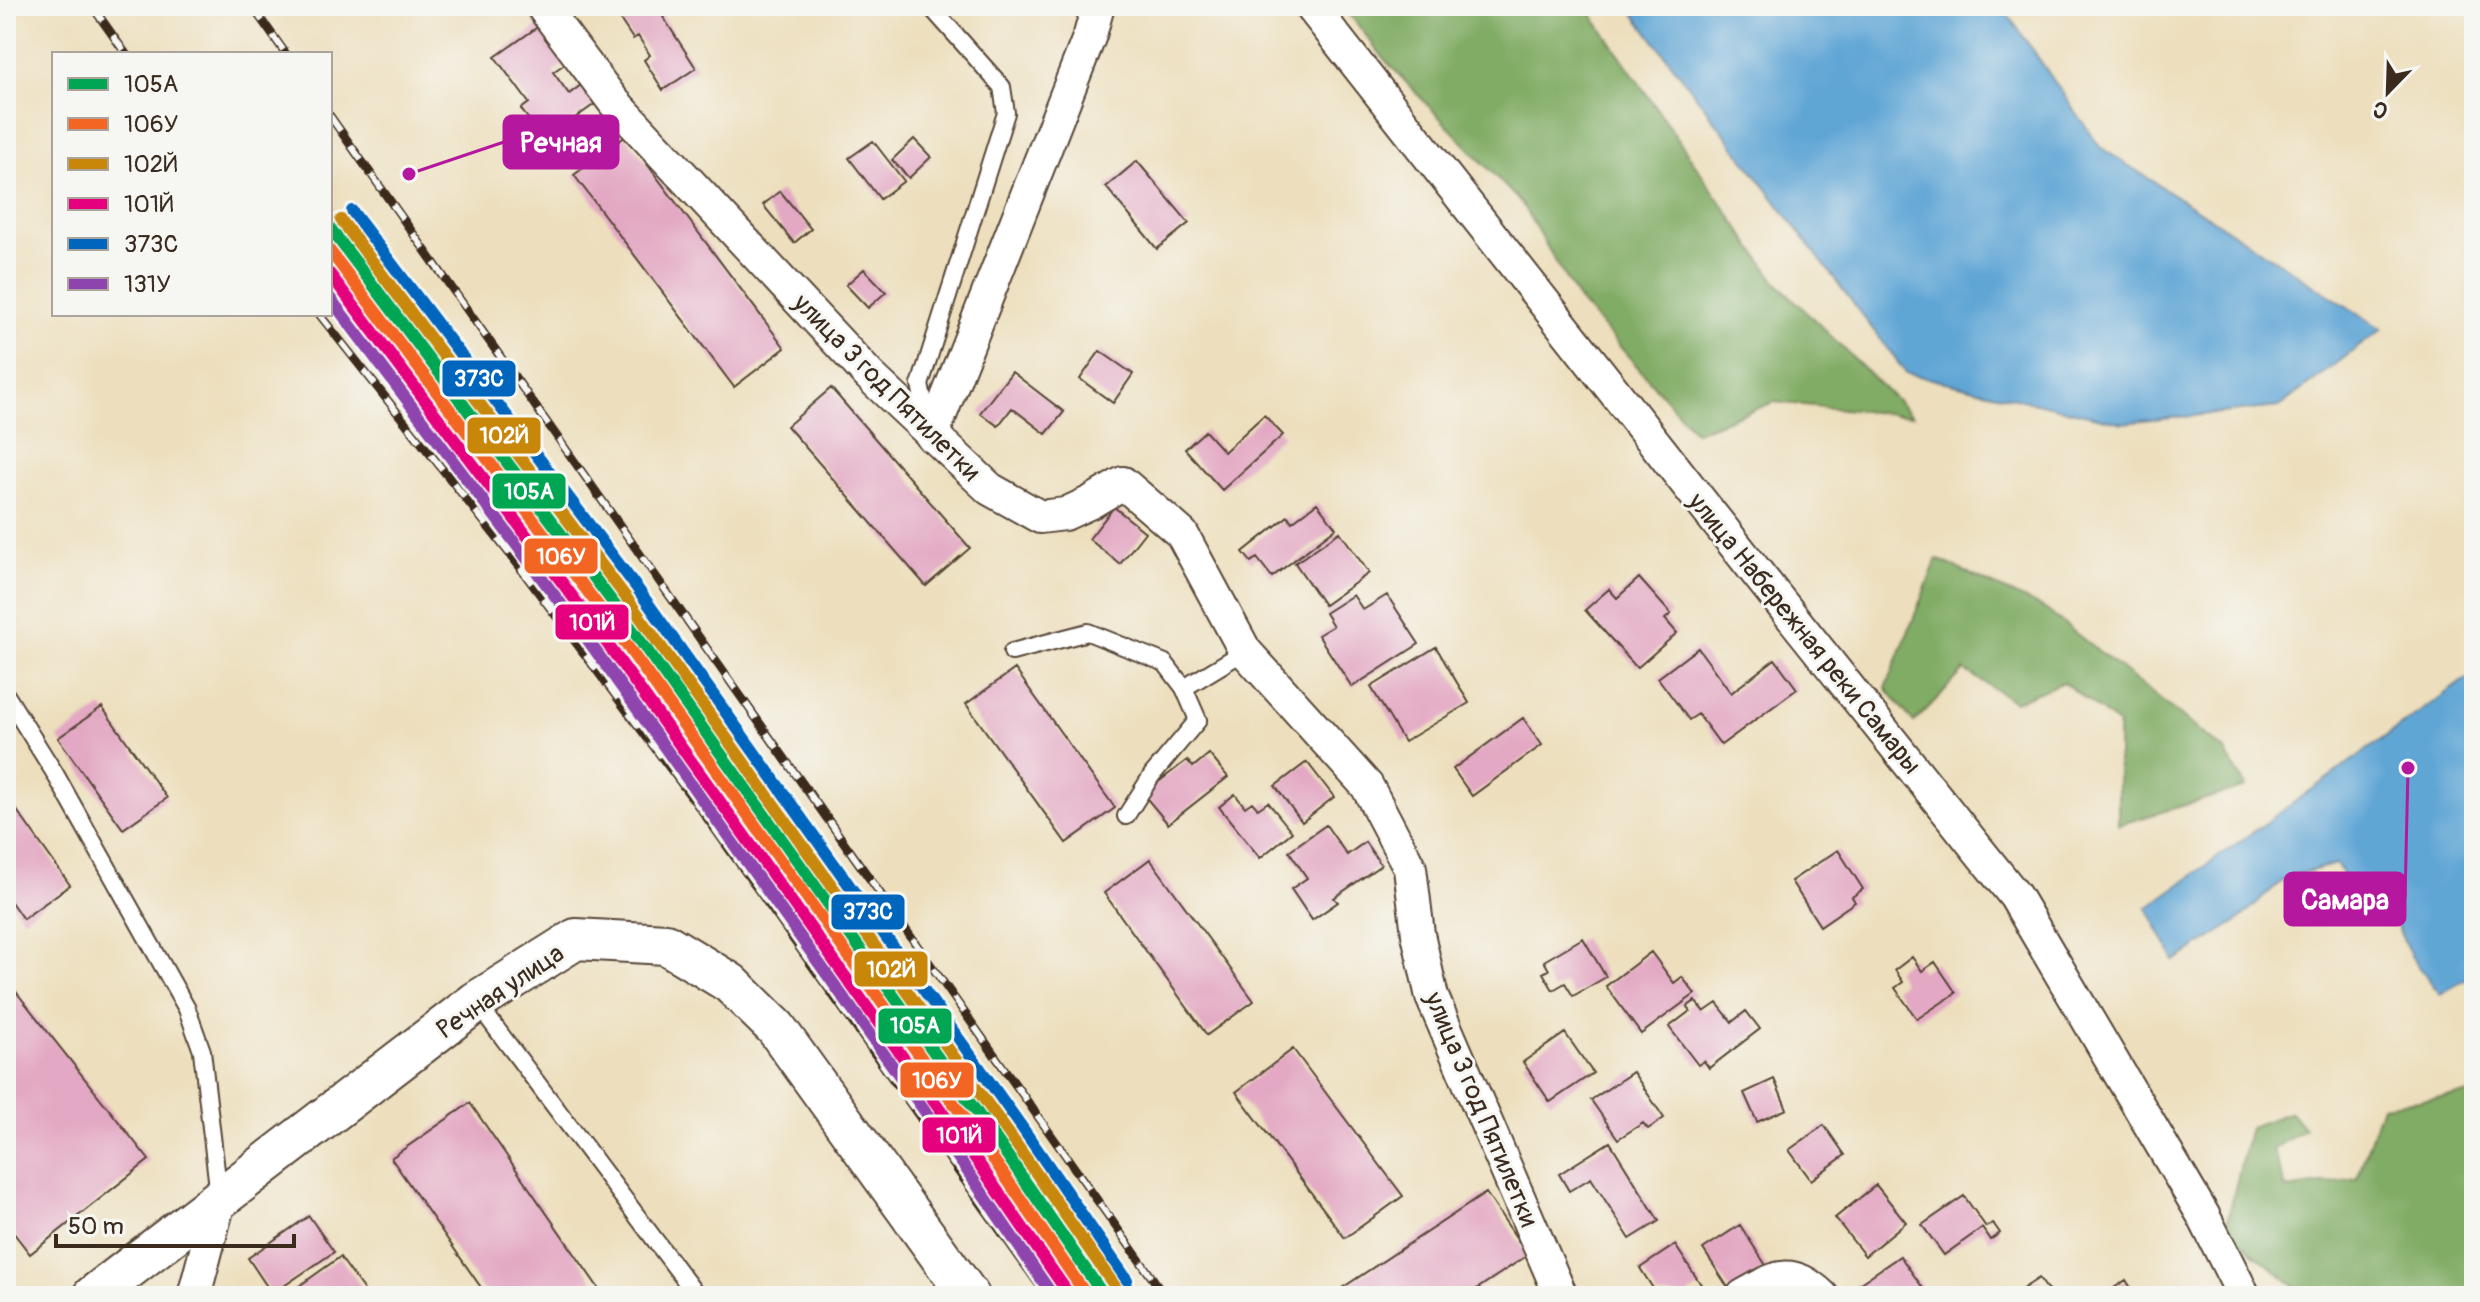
<svg xmlns="http://www.w3.org/2000/svg" width="2480" height="1302" viewBox="0 0 2480 1302" font-family="Pangolin,sans-serif">
	<rect width="100%" height="100%" fill="#f6f6f2"/>
	<filter id="ink" filterUnits="userSpaceOnUse"><feTurbulence type="fractalNoise" baseFrequency=".0125" numOctaves="2"/><feDisplacementMap in="SourceGraphic" scale="16" xChannelSelector="R" yChannelSelector="G"/><feConvolveMatrix kernelMatrix="1 2 1 2 8 2 1 2 1" color-interpolation-filters="sRGB"/></filter>
	<filter id="wash" filterUnits="userSpaceOnUse"><feTurbulence type="fractalNoise" baseFrequency=".006" numOctaves="4" result="noise"/><feDisplacementMap in="SourceGraphic" scale="32" xChannelSelector="R" yChannelSelector="G"/><feGaussianBlur stdDeviation="1.8" result="paint"/><feColorMatrix in="noise" values="0 0 0 0 0 0 0 0 0 0 0 0 0 0 0 0 0 1.4 0 .05"/><feComposite in="paint" operator="in"/></filter>
	<g filter="url(#wash)">
		<rect width="100%" height="100%" fill="#eddfbd"/>
		<path fill="#81ac65" stroke="#5e6b42" stroke-width="2" d="M1343,6H1586L1776,282L1912,416L1774,402L1695,432L1577,298L1522,204L1386,61Z
			M1937,559L2045,609L2224,750L2246,787L2118,825V724L2063,682L2015,702L1964,670L1914,723L1886,688Z
			M2474,1093V1296H2307L2225,1230L2250,1127L2291,1112L2305,1129L2273,1149L2286,1189L2357,1179L2382,1105Z"/>
		<path fill="#60a6d5" stroke="#4e687a" stroke-width="2" d="M1628,6H2002L2100,147L2382,329L2279,407L2123,423L1906,373Z
			M2474,673V975L2440,994L2411,956L2375,879L2354,888L2336,864L2285,878L2236,922L2175,961L2147,908Z"/>
		<g id="blocks">
			<path fill="#e3a8c3" d="M617,6H656L696,68L663,90L644,60L650,55L638,36L633,39L613,9Z
				M542,24L569,61L553,72L569,94L585,82L599,101L544,140L521,109L529,103L495,57Z
				M626,136L785,348L734,387L574,175Z
				M914,139L931,157L909,178L892,160Z
				M873,141L904,181L880,199L849,158Z
				M1137,161L1189,223L1157,249L1106,187Z
				M780,191L811,229L794,243L763,205Z
				M864,269L886,292L868,308L846,285Z
				M1100,351L1133,374L1113,403L1080,379Z
				M1012,372L1064,412L1046,434L1012,408L998,426L980,413Z
				M831,388L970,548L926,586L787,426Z
				M1264,415L1283,435L1222,490L1185,449L1205,431L1224,452Z
				M1317,503L1336,528L1272,577L1257,558L1251,562L1243,552L1288,516L1292,522Z
				M1114,507L1145,532L1120,564L1089,539Z
				M1340,532L1369,573L1324,605L1295,563Z
				M1639,578L1671,614L1665,619L1677,633L1637,668L1585,610L1609,589L1617,598Z
				M1353,595L1363,610L1387,595L1419,644L1352,687L1318,635L1333,626L1325,613Z
				M1436,647L1469,703L1404,742L1371,687Z
				M1698,648L1731,693L1775,659L1797,689L1721,745L1698,714L1689,720L1658,678Z
				M1015,669L1115,808L1066,843L966,704Z
				M102,707L167,798L123,829L58,738Z
				M1523,718L1542,745L1472,796L1453,769Z
				M1209,754L1228,777L1168,824L1143,794L1187,760L1193,767Z
				M1307,762L1334,797L1302,822L1275,786Z
				M1235,794L1245,807L1252,802L1258,809L1268,802L1292,832L1260,858L1219,807Z
				M6,795L70,885L23,919L6,895Z
				M1326,825L1347,855L1365,842L1381,865L1334,898L1338,902L1312,920L1291,889L1307,878L1289,851Z
				M1838,850L1863,889L1852,897L1855,902L1820,926L1791,881Z
				M1150,859L1254,1001L1207,1035L1104,893Z
				M1583,938L1606,977L1573,996L1565,983L1553,990L1543,973L1549,970L1544,961Z
				M1651,952L1674,983L1682,977L1695,994L1641,1034L1606,986Z
				M1912,957L1922,971L1935,962L1956,993L1917,1019L1895,988L1903,982L1895,970Z
				M6,979L149,1160L30,1254L6,1223Z
				M1695,1001L1704,1012L1717,1003L1732,1022L1746,1011L1760,1029L1709,1068L1704,1061L1698,1065L1669,1027L1690,1011L1687,1007Z
				M1565,1033L1593,1073L1550,1102L1523,1062Z
				M1293,1049L1403,1196L1345,1238L1236,1092Z
				M1633,1072L1664,1118L1648,1129L1643,1123L1618,1139L1591,1100Z
				M1774,1079L1787,1109L1757,1122L1744,1093Z
				M470,1103L604,1296H487L391,1158Z
				M1824,1125L1845,1155L1811,1180L1789,1150Z
				M1610,1142L1659,1221L1630,1239L1591,1178L1569,1191L1559,1174Z
				M1876,1185L1906,1222L1865,1256L1835,1218Z
				M1486,1193L1528,1255L1466,1296H1330Z
				M1964,1196L1986,1227L1993,1223L2000,1233L1990,1240L1982,1228L1944,1255L1922,1225Z
				M309,1216L334,1252L272,1294L248,1258Z
				M1740,1225L1767,1267L1731,1292L1703,1249Z
				M1675,1245L1702,1286L1687,1296H1658L1640,1268Z
				M1900,1256L1923,1288L1912,1296H1863L1856,1286Z
				M340,1257L368,1296H285Z
				M2039,1278L2052,1296H2012Z
				M2126,1280L2136,1296H2102Z"/>
		</g>
	</g>
	<g filter="url(#ink)">
		<use href="#blocks" fill-opacity="0" stroke="#564536" stroke-width="2"/>
		<g fill="none" stroke-linecap="round" stroke-linejoin="round">
			<defs>
				<path id="service" d="M930,6L1002,87L1006,113L920,385L930,427
					M1012,652L1088,632L1165,663L1184,688L1198,720L1152,775L1126,816
					M1184,688L1245,651
					M6,695L54,772L187,1009L202,1051L219,1196
					M477,1003L697,1296"/>
				<path id="minor" d="M542,6L614,102L869,375L990,489L1040,517L1065,514L1091,502L1123,483L1182,534L1245,651L1367,786L1410,868L1418,934L1432,997L1561,1296
					M1311,6L1757,573L2015,896L2203,1215L2244,1296
					M932,436L1090,35L1098,6
					M194,1296L219,1202
					M1743,1296C1777,1277 1789,1266 1822,1296"/>
				<path id="tertiary" d="M93,1296L476,1002L576,939L666,944L730,983L776,1028L969,1296"/>
			</defs>
			<use href="#service" stroke="#564536" stroke-width="20"/>
			<use href="#minor" stroke="#564536" stroke-width="36"/>
			<use href="#tertiary" stroke="#564536" stroke-width="44"/>
			<use href="#service" stroke="#fff" stroke-width="16"/>
			<use href="#minor" stroke="#fff" stroke-width="32"/>
			<use href="#tertiary" stroke="#fff" stroke-width="40"/>
			<defs>
				<path id="rail" d="M92,6L126,54
					M252,6L286,54
					M330,116L1165,1296
					M319,314L528,577
					M521,569L702,811L1047,1296
					M612,673L738,818"/>
			</defs>
			<use href="#rail" stroke="#3b2a1e" stroke-width="9"/>
			<use href="#rail" stroke="#f6f6f2" stroke-width="6" stroke-dasharray="18" stroke-linecap="butt"/>
			<defs>
				<path id="rail-1" d="M330,228L614,604L998,1142L1104,1296"/>
				<path id="rail-2" d="M330,251L603,612L987,1150L1087,1296"/>
				<path id="rail-3" d="M341,220L625,596L1009,1134L1116,1288"/>
				<path id="rail-4" d="M330,274L591,621L975,1158L1070,1296"/>
				<path id="rail-5" d="M352,211L637,588L1021,1126L1127,1280"/>
				<path id="rail-6" d="M330,298L580,629L964,1166L1053,1296"/>
			</defs>
			<use href="#rail-1" stroke="#f6f6f2" stroke-width="18"/>
			<use href="#rail-2" stroke="#f6f6f2" stroke-width="18"/>
			<use href="#rail-3" stroke="#f6f6f2" stroke-width="18"/>
			<use href="#rail-4" stroke="#f6f6f2" stroke-width="18"/>
			<use href="#rail-5" stroke="#f6f6f2" stroke-width="18"/>
			<use href="#rail-6" stroke="#f6f6f2" stroke-width="18"/>
			<use href="#rail-1" stroke="#00a651" stroke-width="12"/>
			<use href="#rail-2" stroke="#f26522" stroke-width="12"/>
			<use href="#rail-3" stroke="#c88708" stroke-width="12"/>
			<use href="#rail-4" stroke="#e5007d" stroke-width="12"/>
			<use href="#rail-5" stroke="#0065bd" stroke-width="12"/>
			<use href="#rail-6" stroke="#8e44ad" stroke-width="12"/>
		</g>
	</g>
	<g text-anchor="middle" stroke-width="6" stroke-linejoin="round" paint-order="stroke">
		<g font-size="26" fill="#3b2a1e" stroke="#f6f6f2">
			<text transform="translate(887 387) rotate(45)" y="9">улица 3 год Пятилетки</text>
			<text transform="translate(1805 633) rotate(51)" y="9">улица Набережная реки Самары</text>
			<text transform="translate(500 991) rotate(-34)" y="9">Речная улица</text>
			<text transform="translate(1482 1109) rotate(67)" y="9">улица 3 год Пятилетки</text>
		</g>
	</g>
	<path fill="none" stroke="#b5179e" stroke-width="3" d="M409 174L504 142M2408 768L2405 899"/>
	<g fill="#b5179e" stroke="#f6f6f2" stroke-width="3">
		<circle cx="409" cy="174" r="8"/>
		<circle cx="2408" cy="768" r="8"/>
	</g>
	<g fill="#b5179e" stroke="#b5179e" stroke-width="3">
		<rect x="504" y="116" width="114" height="52" rx="8"/>
		<rect x="2285" y="873" width="120" height="52" rx="8"/>
	</g>
	<g font-size="28" text-anchor="middle" font-weight="bold" fill="#fff">
		<text x="561" y="152">Речная</text>
		<text x="2345" y="909">Самара</text>
	</g>
	<g stroke="#f6f6f2" stroke-width="3">
		<rect x="441" y="359" width="76" height="39" rx="8" fill="#0065bd"/>
		<rect x="466" y="416" width="76" height="39" rx="8" fill="#c88708"/>
		<rect x="491" y="472" width="76" height="38" rx="8" fill="#00a651"/>
		<rect x="523" y="537" width="76" height="38" rx="8" fill="#f26522"/>
		<rect x="554" y="603" width="76" height="38" rx="8" fill="#e5007d"/>
		<rect x="830" y="893" width="76" height="38" rx="8" fill="#0065bd"/>
		<rect x="853" y="950" width="76" height="38" rx="8" fill="#c88708"/>
		<rect x="877" y="1007" width="76" height="38" rx="8" fill="#00a651"/>
		<rect x="899" y="1061" width="76" height="38" rx="8" fill="#f26522"/>
		<rect x="921" y="1116" width="76" height="38" rx="8" fill="#e5007d"/>
	</g>
	<g font-size="22" text-anchor="middle" font-weight="bold" fill="#fff">
		<text x="479" y="386">373C</text>
		<text x="504" y="443">102Й</text>
		<text x="529" y="499">105А</text>
		<text x="561" y="564">106У</text>
		<text x="592" y="630">101Й</text>
		<text x="868" y="919">373C</text>
		<text x="891" y="977">102Й</text>
		<text x="915" y="1033">105А</text>
		<text x="937" y="1088">106У</text>
		<text x="959" y="1143">101Й</text>
	</g>
	<rect width="2480" height="1302" fill="none" stroke="#f6f6f2" stroke-width="32"/>
	<rect x="52" y="52" width="280" height="264" fill="#f6f6f2" stroke="#aba49d" stroke-width="2"/>
	<rect x="68" y="78" width="40" height="12" fill="#00a651" stroke="#aba49d" stroke-width="2"/>
	<text x="124" y="92" font-size="24" fill="#3b2a1e">105А</text>
	<rect x="68" y="118" width="40" height="12" fill="#f26522" stroke="#aba49d" stroke-width="2"/>
	<text x="124" y="132" font-size="24" fill="#3b2a1e">106У</text>
	<rect x="68" y="158" width="40" height="12" fill="#c88708" stroke="#aba49d" stroke-width="2"/>
	<text x="124" y="172" font-size="24" fill="#3b2a1e">102Й</text>
	<rect x="68" y="198" width="40" height="12" fill="#e5007d" stroke="#aba49d" stroke-width="2"/>
	<text x="124" y="212" font-size="24" fill="#3b2a1e">101Й</text>
	<rect x="68" y="238" width="40" height="12" fill="#0065bd" stroke="#aba49d" stroke-width="2"/>
	<text x="124" y="252" font-size="24" fill="#3b2a1e">373C</text>
	<rect x="68" y="278" width="40" height="12" fill="#8e44ad" stroke="#aba49d" stroke-width="2"/>
	<text x="124" y="292" font-size="24" fill="#3b2a1e">131У</text>
	<g transform="translate(2388 92) rotate(203)" stroke="#f6f6f2" stroke-width="6" paint-order="stroke">
	<path d="M0-6L14 30L0 20L-14 30Z" fill="#3b2a1e"/>
	<text y="-12" font-size="22" font-weight="bold" text-anchor="middle" fill="#3b2a1e">С</text>
	</g>
	<path d="M56 1234v12h238v-12" fill="none" stroke="#3b2a1e" stroke-width="4"/>
	<text x="68" y="1234" font-size="24" fill="#3b2a1e" stroke="#f6f6f2" stroke-width="6" paint-order="stroke">50 m</text>
</svg>
